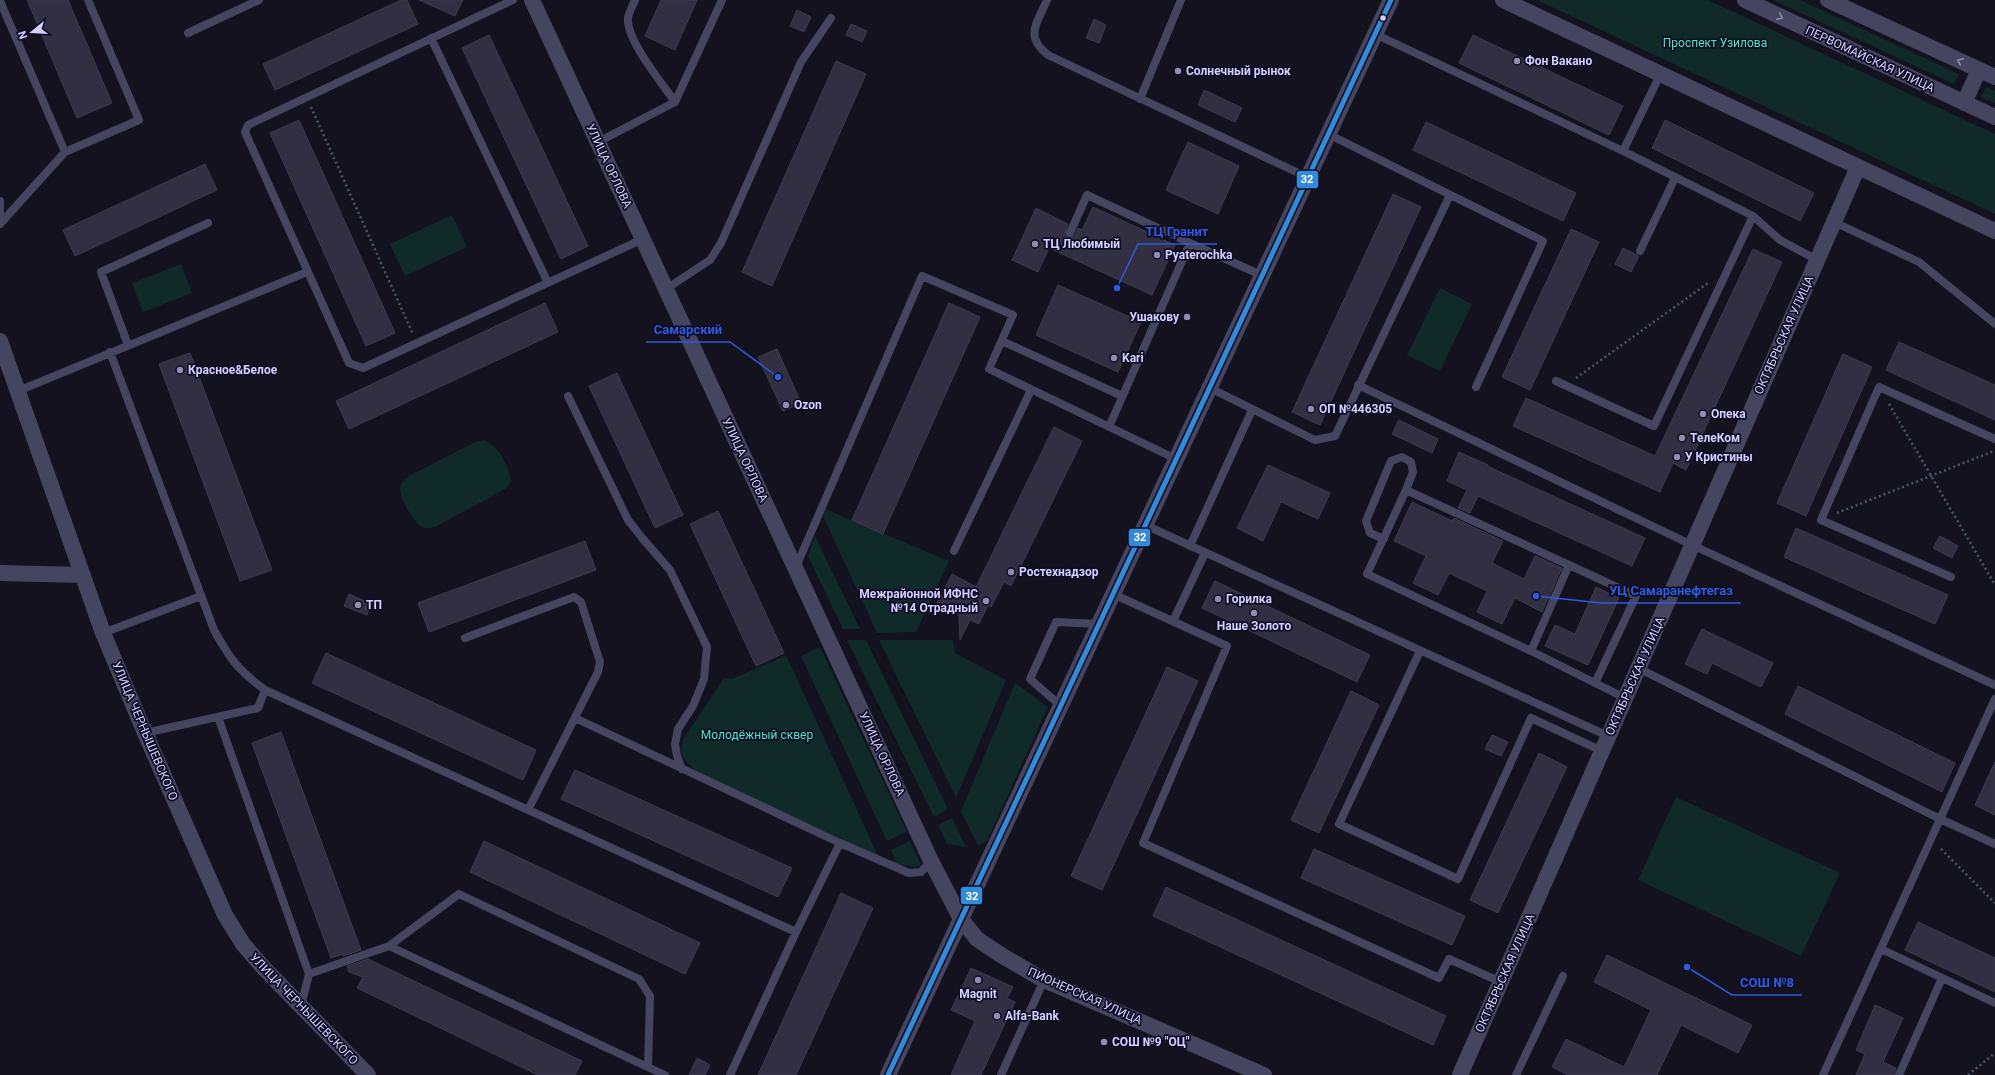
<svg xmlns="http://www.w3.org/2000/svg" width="1995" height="1075" viewBox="0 0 1995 1075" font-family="Roboto,sans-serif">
	<rect width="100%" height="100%" fill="#13121e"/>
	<path fill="#102a2a" d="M1537,0H1708L1995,134V214Z
		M1773,0H1800L1959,74L1954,84Z
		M1986,87L1995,91V103L1981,97Z
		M452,215L467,247L405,276L390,244Z
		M181,264L192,293L143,312L132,283Z
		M1440,288L1472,304L1440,371L1407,355Z
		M483,440C499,445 508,465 511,481L507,488L435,527C432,527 428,529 425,528C415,526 400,499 400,489C400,483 405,479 409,476L475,442Z
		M825,509L949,561L916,632L877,633L824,518Z
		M815,536L860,629H843L808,556Z
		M847,640H866L948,809L934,817Z
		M879,640H953L955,653L1006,680L956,798Z
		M820,647L907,832L887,841L801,656Z
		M786,655L878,856L699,773C687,764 677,755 683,740L724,678L732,679Z
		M1015,683L1048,707L987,841L978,846L961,811Z
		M1676,797L1840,873L1801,956L1638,880Z
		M952,818L966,847L947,844L938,825Z
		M910,841L921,865L916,867L897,864L891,850Z"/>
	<path fill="#312f41" stroke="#3e3b53" d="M27,0H68L112,103L77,118Z
		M401,0H407L418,24L275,90L263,64Z
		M419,0H463L455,16Z
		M661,0H697L675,50L645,36Z
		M797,10L811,17L804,32L790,26Z
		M1094,19L1106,25L1099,43L1086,38Z
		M851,24L867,31L862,42L846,35Z
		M489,35L588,246L561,259L462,48Z
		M1473,35L1623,106L1609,135L1459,63Z
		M836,61L866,74L772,286L742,272Z
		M1204,90L1242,108L1235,122L1198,105Z
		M299,120L395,333L366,346L270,133Z
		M1665,120L1814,193L1800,221L1652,148Z
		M1426,122L1576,193L1563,221L1413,150Z
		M1188,142L1239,166L1218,214L1166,190Z
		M205,164L217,190L75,256L63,230Z
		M1393,194L1421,207L1320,425L1292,412Z
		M1093,207L1175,245L1152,295L1049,248L1038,272L1012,260L1036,208L1068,224L1065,234L1070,238L1075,236L1078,228L1082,230Z
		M1571,229L1599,242L1530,390L1502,377Z
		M1623,248L1639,256L1631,272L1615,264Z
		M1753,249L1782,262L1686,470L1673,463L1660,492L1513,426L1526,398L1655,456Z
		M1058,285L1141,322L1118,372L1036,335Z
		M545,303L558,332L349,429L336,401Z
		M949,303L980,317L883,534L852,520Z
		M1899,342L1995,385V420L1886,370Z
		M777,349L801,403L783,411L758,357Z
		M190,353L272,570L240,581L159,364Z
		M1843,354L1872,367L1806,516L1777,503Z
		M617,373L683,515L655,528L589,386Z
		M1399,420L1438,439L1432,453L1392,434Z
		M1054,427L1082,441L1011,586L1004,582L991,607L988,605L979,624L970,620L960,640L959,615L937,603L952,574L976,587Z
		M1459,452L1488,465L1487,466L1645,538L1632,566L1478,496L1470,513L1458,508L1467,490L1447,481Z
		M1268,465L1330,493L1318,519L1281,502L1263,541L1237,528Z
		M1412,502L1452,521L1454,518L1503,541L1492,563L1524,579L1535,556L1562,568L1542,612L1515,598L1502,624L1477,612L1487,591L1449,573L1438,595L1413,583L1426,556L1394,541Z
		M718,511L784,653L756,666L690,524Z
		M1796,528L1948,595L1935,624L1784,557Z
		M1940,536L1958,546L1952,558L1933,548Z
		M585,541L596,570L429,632L418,603Z
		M1215,581L1370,655L1357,682L1202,608Z
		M1596,587L1619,598L1588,665L1545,646L1555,625L1575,634Z
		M349,594L371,604L367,615L344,606Z
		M1702,629L1773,663L1761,687L1712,663L1707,674L1685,664Z
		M326,653L536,750L523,780L312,683Z
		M1167,667L1198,681L1102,890L1071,876Z
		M1798,686L1955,763L1942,792L1785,714Z
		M1351,691L1379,705L1319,833L1291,820Z
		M281,732L361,950L343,956V954L331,958L252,743Z
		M1492,735L1508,742L1501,756L1485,749Z
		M1539,753L1567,767L1498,913L1470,900Z
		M1995,762V815L1975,805Z
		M575,770L792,868L778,897L561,799Z
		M484,841L700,943L685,974L470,872Z
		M1314,849L1465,916L1452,945L1301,878Z
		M1166,887L1446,1016L1433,1045L1153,916Z
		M841,893L873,908L796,1075H758Z
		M1918,922L1995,958V992L1905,950Z
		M1607,955L1752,1025L1738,1053L1681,1025L1657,1075H1568L1552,1067L1566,1039L1624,1067L1651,1010L1594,982Z
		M368,959L582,1061L575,1075H538L357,988L363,977L349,972L347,966Z
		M971,968L1013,987L1007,998L1015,1002L981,1075H951L975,1021L951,1010Z
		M1875,1005L1903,1018L1883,1062L1896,1068L1894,1075H1856L1865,1054L1856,1050Z
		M697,1058L710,1065L705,1075H689Z"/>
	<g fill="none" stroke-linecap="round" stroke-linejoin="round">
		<path stroke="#475967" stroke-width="2.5" stroke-dasharray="2 3" stroke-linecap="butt" d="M311,107L412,332
			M1576,378L1708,283
			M1889,404L1995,585
			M1837,513L1994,451
			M1941,849L1995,903
			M1968,1075L1995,1053"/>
		<path stroke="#45455f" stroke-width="8" d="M513,0L248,125L245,132L349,363L363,368L643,239
			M1047,0C1037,24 1024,36 1048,55L1307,177
			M0,1L65,152
			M188,33L259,0
			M1375,34L1623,151L1753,216L1780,240L1817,260
			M431,38L548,283
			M1140,99L1181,0
			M675,102L722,0
			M1328,134L1543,241L1476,387
			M598,142L675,102C662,83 626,40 628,18C629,12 633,5 635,0
			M1623,151L1661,73
			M0,201V223
			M1834,222L1919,262L1995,324
			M0,224L65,152L139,120L88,0
			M1070,233L1087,195L1190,243
			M1640,251L1675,178
			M666,289L710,260L721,243L801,62L831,18
			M1002,341L1122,396
			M128,345L101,272L208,223
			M110,352L214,630C230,659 238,670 265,690L796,932
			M1556,381L1654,426L1753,216
			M1358,385L1692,545L1995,685
			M1210,388L1315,440L1335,436L1450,195
			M18,391L307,272
			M568,396L628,520L643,539L670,570L707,647L704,679L693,706L678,729L675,744L677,756L682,769
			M1109,427L1190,243L1261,275
			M1145,525L1608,736
			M1384,539L1370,533L1366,521L1391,461L1402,457L1411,462L1413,472L1406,490
			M1190,546L1252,410
			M954,551L1031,390
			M796,567L922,276L1013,315L989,369L1176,459
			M1951,577L1821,520L1879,387L1995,439
			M1113,594L1227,646L1143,843L1439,978L1449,959L1501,982
			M1173,621L1205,553
			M103,633L201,596
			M465,638L574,597L581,602L600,662L598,672L528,810
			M1420,651L1339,824L1458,879L1531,718L1602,751
			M1531,651L1569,565L1406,490L1367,574L1531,651L1595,683L1636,596L1569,565
			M1638,668L1940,819L1995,844
			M1595,683L1625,698
			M1061,706L1030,679L1056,622L1099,624
			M218,717L309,974
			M575,718L840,843L909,873L921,872L931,861
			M145,733L258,708L265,690
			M389,946L459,894L639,979L650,996L648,1066
			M1881,949L1995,1003
			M301,1006L309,974L389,946L665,1075
			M730,1075L796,932L840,843
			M1001,1075L1044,980
			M1516,1075L1563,976
			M1823,1075L1995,699
			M1899,1075L1942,978"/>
		<path stroke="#45455f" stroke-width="16" d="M532,0L931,861L961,919L977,939L1001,955L1044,980L1264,1075
			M1503,0L1995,231
			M1745,0L1995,117
			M1828,0L1995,77
			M1964,103L1979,70
			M0,341L103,633L145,733L225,915L243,944L261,965L368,1075
			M0,573L83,575
			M888,1075L1391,0
			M1460,1075L1858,167"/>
		<defs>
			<path id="bus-1" d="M888,1075L1391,0"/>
		</defs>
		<use href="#bus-1" stroke="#0f0c24" stroke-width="8"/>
		<use href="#bus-1" stroke="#338bd7" stroke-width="5"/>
	</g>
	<defs><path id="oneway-chevron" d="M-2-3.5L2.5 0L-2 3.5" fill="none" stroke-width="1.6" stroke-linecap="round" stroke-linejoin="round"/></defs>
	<g stroke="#8c8aaf">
		<use href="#oneway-chevron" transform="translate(1780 17) rotate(25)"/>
		<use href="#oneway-chevron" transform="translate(1960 61) rotate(-155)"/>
	</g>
	<circle fill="#d3cfff" stroke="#0f0c24" stroke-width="1.5" cx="1383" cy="18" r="3.5"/>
	<g fill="#908db0" stroke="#0f0c24" stroke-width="1.5">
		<circle cx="1517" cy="61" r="4"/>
		<circle cx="1178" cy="71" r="4"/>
		<circle cx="1035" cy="244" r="4"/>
		<circle cx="1157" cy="255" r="4"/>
		<circle cx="1187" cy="317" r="4"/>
		<circle cx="1114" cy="358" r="4"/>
		<circle cx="180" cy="370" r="4"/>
		<circle cx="786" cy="405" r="4"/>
		<circle cx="1311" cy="409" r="4"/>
		<circle cx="1703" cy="414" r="4"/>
		<circle cx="1682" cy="438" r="4"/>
		<circle cx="1677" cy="457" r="4"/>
		<circle cx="1011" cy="572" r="4"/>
		<circle cx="1218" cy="599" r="4"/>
		<circle cx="986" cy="601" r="4"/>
		<circle cx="358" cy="605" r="4"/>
		<circle cx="1254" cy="613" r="4"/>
		<circle cx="978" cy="980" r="4"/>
		<circle cx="997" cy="1016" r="4"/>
		<circle cx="1104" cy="1042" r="4"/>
	</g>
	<g text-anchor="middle" stroke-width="3.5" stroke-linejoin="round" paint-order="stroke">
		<g font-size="12" fill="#51e8be" stroke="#0f0c24">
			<text x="1715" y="47">Проспект Узилова</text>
			<text x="757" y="739">Молодёжный сквер</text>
		</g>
		<g font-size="12" fill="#d3cfff" stroke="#0f0c24">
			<text transform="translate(1870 59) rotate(25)" y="4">ПЕРВОМАЙСКАЯ УЛИЦА</text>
			<text transform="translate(609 166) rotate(65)" y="4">УЛИЦА ОРЛОВА</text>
			<text transform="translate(1784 335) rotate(-66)" y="4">ОКТЯБРЬСКАЯ УЛИЦА</text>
			<text transform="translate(745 460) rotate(65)" y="4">УЛИЦА ОРЛОВА</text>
			<text transform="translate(1635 676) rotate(-66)" y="4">ОКТЯБРЬСКАЯ УЛИЦА</text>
			<text transform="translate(145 731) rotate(67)" y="4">УЛИЦА ЧЕРНЫШЕВСКОГО</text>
			<text transform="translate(882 754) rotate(65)" y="4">УЛИЦА ОРЛОВА</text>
			<text transform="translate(1505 973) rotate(-66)" y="4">ОКТЯБРЬСКАЯ УЛИЦА</text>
			<text transform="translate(1085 996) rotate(24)" y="4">ПИОНЕРСКАЯ УЛИЦА</text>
			<text transform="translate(304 1009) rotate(46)" y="4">УЛИЦА ЧЕРНЫШЕВСКОГО</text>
		</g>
		<g font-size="12" font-weight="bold" fill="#d3cfff" stroke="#0f0c24" text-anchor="start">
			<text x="1525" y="65">Фон Вакано</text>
			<text x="1186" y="75">Солнечный рынок</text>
			<text x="1043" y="248">ТЦ Любимый</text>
			<text x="1165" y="259">Pyaterochka</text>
			<text x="1179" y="321" text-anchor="end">Ушакову</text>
			<text x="1122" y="362">Kari</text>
			<text x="188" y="374">Красное&amp;Белое</text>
			<text x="794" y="409">Ozon</text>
			<text x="1319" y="413">ОП №446305</text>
			<text x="1711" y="418">Опека</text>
			<text x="1690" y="442">ТелеКом</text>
			<text x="1685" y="461">У Кристины</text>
			<text x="1019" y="576">Ростехнадзор</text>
			<text x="978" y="598" text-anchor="end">Межрайонной ИФНС<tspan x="978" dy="14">№14 Отрадный</tspan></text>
			<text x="1226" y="603">Горилка</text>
			<text x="366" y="609">ТП</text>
			<text x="1254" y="630" text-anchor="middle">Наше Золото</text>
			<text x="978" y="998" text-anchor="middle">Magnit</text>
			<text x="1005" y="1020">Alfa-Bank</text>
			<text x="1112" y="1046">СОШ №9 "ОЦ"</text>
		</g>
	</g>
	<path fill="none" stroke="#2f5bdc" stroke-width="1.5" d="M1117 288L1138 244H1217M778 377L730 342H646M1536 596L1601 603H1741M1687 967L1732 995H1802"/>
	<g fill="#2f5bdc" stroke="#0f0c24" stroke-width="1.5">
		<circle cx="1117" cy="288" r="4"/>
		<circle cx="778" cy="377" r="4"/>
		<circle cx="1536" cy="596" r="4"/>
		<circle cx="1687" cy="967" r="4"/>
	</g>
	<g font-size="13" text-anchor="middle" font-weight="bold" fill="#2f5bdc" stroke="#0f0c24" stroke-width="3.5" stroke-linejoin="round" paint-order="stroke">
		<text x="1177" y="236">ТЦ Гранит</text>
		<text x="688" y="334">Самарский</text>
		<text x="1671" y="595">УЦ Самаранефтегаз</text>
		<text x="1767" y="987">СОШ №8</text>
	</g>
	<g stroke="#0f0c24" stroke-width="1.5">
		<rect x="1296" y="170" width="23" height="19" rx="4" fill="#338bd7"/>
		<rect x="1128" y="528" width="23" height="19" rx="4" fill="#338bd7"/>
		<rect x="960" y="886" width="23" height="19" rx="4" fill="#338bd7"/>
	</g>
	<g font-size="11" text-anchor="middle" font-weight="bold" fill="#fff">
		<text x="1307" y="183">32</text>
		<text x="1140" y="541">32</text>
		<text x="972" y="900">32</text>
	</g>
	<g transform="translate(32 32) rotate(252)" stroke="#0f0c24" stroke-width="3" paint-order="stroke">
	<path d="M0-3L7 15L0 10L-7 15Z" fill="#d3cfff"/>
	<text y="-6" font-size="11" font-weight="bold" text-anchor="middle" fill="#d3cfff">N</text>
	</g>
</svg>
